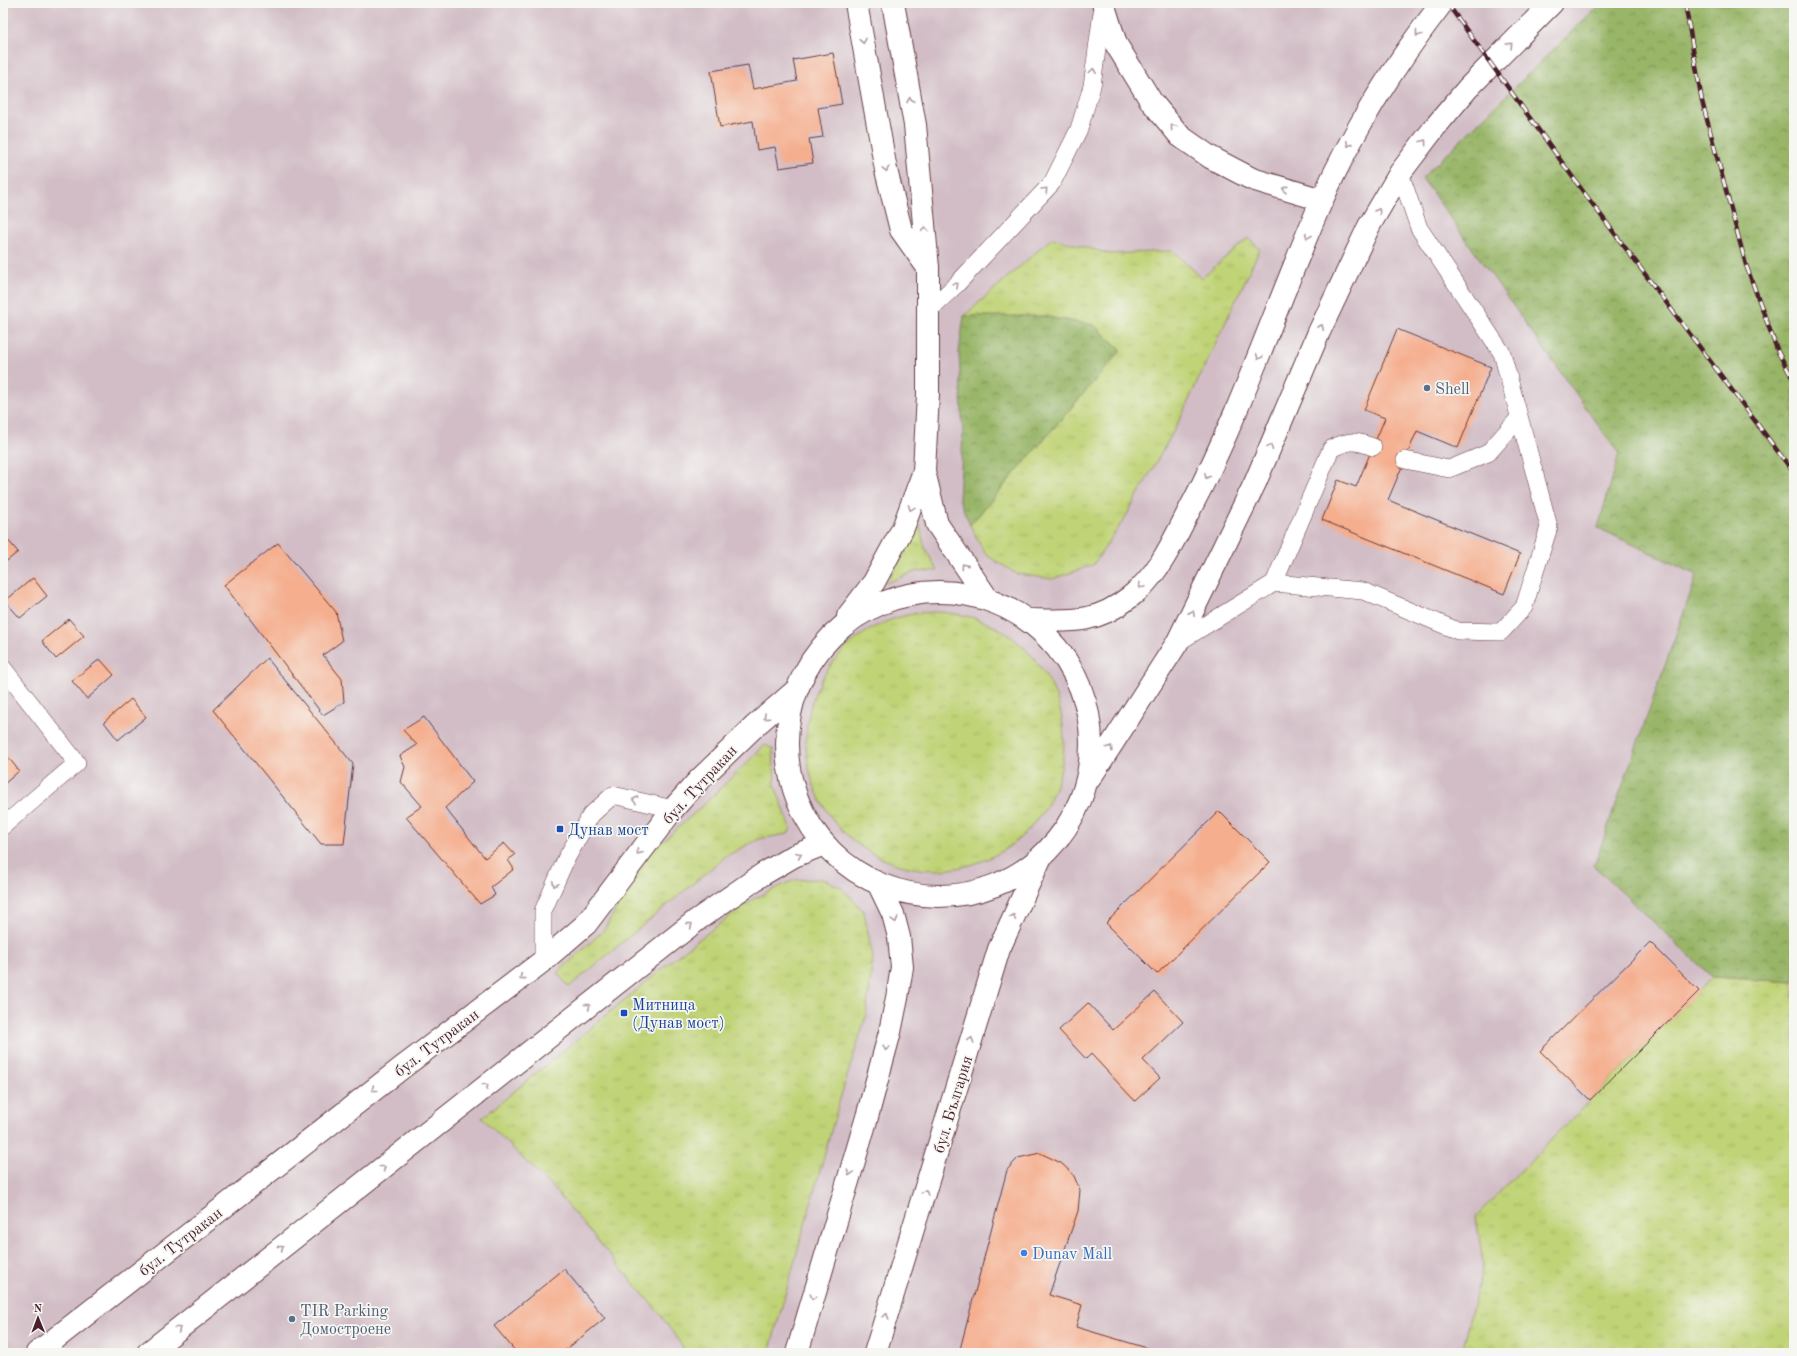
<svg xmlns="http://www.w3.org/2000/svg" width="1797" height="1356" viewBox="0 0 1797 1356" font-family="'Old Standard TT',serif">
	<defs>
		<pattern id="grass-tufts" width="24" height="20" patternUnits="userSpaceOnUse"><rect width="24" height="20" fill="#c0d376"/><path d="M3 7l-1-3M5 7V3M7 7l1-3M15 17l-1-3M17 17v-4M19 17l1-3" fill="none" stroke="#a6b566"/></pattern>
		<pattern id="forest-crowns" width="20" height="18" patternUnits="userSpaceOnUse"><rect width="20" height="18" fill="#98b567"/><path d="M2 6a3 3 0 1 1 6 0M12 15a3 3 0 1 1 6 0" fill="none" stroke="#7e9355"/></pattern>
	</defs>
	<rect width="100%" height="100%" fill="#f6f6f2"/>
	<filter id="ink" filterUnits="userSpaceOnUse"><feTurbulence type="fractalNoise" baseFrequency=".025" numOctaves="2"/><feDisplacementMap in="SourceGraphic" scale="8" xChannelSelector="R" yChannelSelector="G"/><feConvolveMatrix kernelMatrix="1 2 1 2 8 2 1 2 1" color-interpolation-filters="sRGB"/></filter>
	<filter id="wash" filterUnits="userSpaceOnUse"><feTurbulence type="fractalNoise" baseFrequency=".012" numOctaves="4" result="noise"/><feDisplacementMap in="SourceGraphic" scale="16" xChannelSelector="R" yChannelSelector="G"/><feGaussianBlur stdDeviation="0.9" result="paint"/><feColorMatrix in="noise" values="0 0 0 0 0 0 0 0 0 0 0 0 0 0 0 0 0 1.4 0 .05"/><feComposite in="paint" operator="in"/></filter>
	<g filter="url(#wash)">
		<rect width="100%" height="100%" fill="#f0dbb9"/>
		<path fill="#d2bdc6" d="M3,3H1758L1794,103V1353H3Z"/>
		<path fill="url(#grass-tufts)" stroke="#857950" d="M1052,238L1110,254L1173,251L1202,278L1248,238L1260,249L1177,425L1125,518L1093,565L1052,579L1017,574L986,555L970,525L1121,350L964,316Z
			M918,519L925,548L938,571H917L886,583L903,555Z
			M806 741a129 129 0 1 1 258 0a129 129 0 1 1-258 0Z
			M765,745L773,749L775,786L791,828L788,834L759,839L726,856L569,987L557,973L603,931L650,853L701,807Z
			M824,879L842,888L864,912L873,958L866,1016L840,1099L769,1353H687L659,1313L553,1188L482,1118L686,949L753,899L794,880Z
			M1712,977L1794,982V1353H1462L1483,1264L1476,1216Z"/>
		<path fill="url(#forest-crowns)" stroke="#716a49" d="M1601,3H1794V982L1712,977L1594,866L1697,575L1598,528L1619,454L1422,178Z
			M964,316H1042L1094,325L1121,350L970,525L959,499L963,436L959,352Z"/>
		<g id="blocks">
			<path fill="#f5af8f" d="M833,53L842,104L818,108L823,137L809,139L813,163L779,168L775,147L757,150L753,121L720,127L711,71L748,65L753,89L797,81L793,60Z
				M1397,329L1491,367L1458,448L1417,431L1388,500L1520,554L1504,594L1322,520L1338,480L1356,487L1385,418L1364,410Z
				M3,534L18,552L3,564Z
				M278,543L336,612L342,641L323,655L342,679L344,702L323,715L224,585Z
				M33,578L47,596L20,618L5,601Z
				M69,619L84,636L56,659L42,641Z
				M267,658L353,764L344,844H321L213,710Z
				M100,659L114,675L87,699L72,681Z
				M131,699L146,717L118,740L104,722Z
				M424,717L473,782L445,808L485,858L504,843L515,855L508,860L514,869L491,887L495,895L480,904L406,817L422,806L401,782L405,767L400,756L417,745L403,730Z
				M5,753L19,771L3,785V755Z
				M1219,811L1270,862L1157,974L1106,923Z
				M1650,942L1699,991L1590,1100L1540,1051Z
				M1155,992L1183,1022L1143,1060L1160,1078L1135,1101L1091,1054L1086,1059L1059,1030L1088,1003L1113,1030Z
				M1040,1153L1061,1163L1073,1174L1080,1190L1078,1211L1049,1295L1082,1305L1076,1327L1164,1353H959L1007,1170L1018,1158Z
				M564,1269L605,1318L562,1353H517L494,1326Z"/>
		</g>
	</g>
	<g filter="url(#ink)">
		<use href="#blocks" fill-opacity="0" stroke="#633b40" stroke-width="1"/>
		<g fill="none" stroke-linecap="round" stroke-linejoin="round">
			<defs>
				<path id="lane" d="M928,311L957,284L1052,183L1079,129L1092,86L1103,5
					M1405,460L1449,469L1488,453L1519,418
					M1274,583L1331,449C1348,440 1355,440 1373,447
					M1177,643L1274,583L1363,591L1458,631L1501,632L1524,607L1549,527L1502,353L1419,228L1400,173
					M3,668L77,763L3,826
					M543,961V911L566,859L591,815L613,795L673,809"/>
				<path id="street" d="M856,3L886,170L901,230L928,268"/>
				<path id="primary" d="M37,1353L403,1067L543,961L586,924L673,809L698,781L756,725L795,691
					M148,1353L697,920L763,874L794,856L824,844"/>
				<path id="highway" d="M893,3L915,125L928,268V394L924,471L937,524L987,598
					M1103,3L1116,44L1151,101L1180,136L1210,157L1252,179L1322,200
					M787 744a152 152 0 1 1 304 0a152 152 0 1 1-304 0Z
					M848,616L874,582L903,528L924,471
					M1030,620C1071,621 1096,624 1130,597C1160,574 1174,539 1191,507C1243,408 1277,302 1322,200C1354,128 1394,65 1442,3
					M1090,778L1177,643L1255,483L1319,332L1369,226L1400,173L1435,127L1468,88L1552,3
					M797,1353L867,1117L890,1032L897,998L902,967L899,937L893,914L879,885
					M875,1353L999,949L1040,859"/>
			</defs>
			<use href="#lane" stroke="#633b40" stroke-width="18"/>
			<use href="#street" stroke="#633b40" stroke-width="24"/>
			<use href="#primary" stroke="#633b40" stroke-width="24"/>
			<use href="#highway" stroke="#633b40" stroke-width="24"/>
			<use href="#lane" stroke="#fff" stroke-width="17"/>
			<use href="#street" stroke="#fff" stroke-width="22"/>
			<use href="#primary" stroke="#fff" stroke-width="22"/>
			<use href="#highway" stroke="#fff" stroke-width="22"/>
			<defs>
				<path id="rail" d="M1447,3L1582,190L1794,473
					M1685,3L1702,101L1746,265L1778,352L1794,381"/>
			</defs>
			<use href="#rail" stroke="#4a1f2b" stroke-width="4.5"/>
			<use href="#rail" stroke="#f6f6f2" stroke-width="3" stroke-dasharray="9" stroke-linecap="butt"/>
		</g>
		<defs><path id="oneway-chevron" d="M-2-3.5L2.5 0L-2 3.5" fill="none" stroke-width="1.6" stroke-linecap="round" stroke-linejoin="round"/></defs>
		<g stroke="#ae9aa0">
			<use href="#oneway-chevron" transform="translate(1418 34) rotate(127)"/>
			<use href="#oneway-chevron" transform="translate(863 41) rotate(80)"/>
			<use href="#oneway-chevron" transform="translate(1510 45) rotate(-45)"/>
			<use href="#oneway-chevron" transform="translate(1093 71) rotate(-83)"/>
			<use href="#oneway-chevron" transform="translate(910 100) rotate(-100)"/>
			<use href="#oneway-chevron" transform="translate(1173 127) rotate(-130)"/>
			<use href="#oneway-chevron" transform="translate(1424 142) rotate(-54)"/>
			<use href="#oneway-chevron" transform="translate(1349 144) rotate(116)"/>
			<use href="#oneway-chevron" transform="translate(886 169) rotate(78)"/>
			<use href="#oneway-chevron" transform="translate(1285 189) rotate(-164)"/>
			<use href="#oneway-chevron" transform="translate(1045 190) rotate(-47)"/>
			<use href="#oneway-chevron" transform="translate(1378 211) rotate(-59)"/>
			<use href="#oneway-chevron" transform="translate(925 229) rotate(-94)"/>
			<use href="#oneway-chevron" transform="translate(1308 236) rotate(112)"/>
			<use href="#oneway-chevron" transform="translate(956 285) rotate(-44)"/>
			<use href="#oneway-chevron" transform="translate(1321 327) rotate(-65)"/>
			<use href="#oneway-chevron" transform="translate(1259 357) rotate(112)"/>
			<use href="#oneway-chevron" transform="translate(1270 447) rotate(-67)"/>
			<use href="#oneway-chevron" transform="translate(1207 476) rotate(116)"/>
			<use href="#oneway-chevron" transform="translate(911 508) rotate(111)"/>
			<use href="#oneway-chevron" transform="translate(964 566) rotate(-125)"/>
			<use href="#oneway-chevron" transform="translate(1141 586) rotate(133)"/>
			<use href="#oneway-chevron" transform="translate(1192 613) rotate(-64)"/>
			<use href="#oneway-chevron" transform="translate(766 717) rotate(139)"/>
			<use href="#oneway-chevron" transform="translate(1110 748) rotate(-57)"/>
			<use href="#oneway-chevron" transform="translate(635 800) rotate(-166)"/>
			<use href="#oneway-chevron" transform="translate(639 852) rotate(128)"/>
			<use href="#oneway-chevron" transform="translate(799 855) rotate(-23)"/>
			<use href="#oneway-chevron" transform="translate(555 884) rotate(114)"/>
			<use href="#oneway-chevron" transform="translate(1013 917) rotate(-67)"/>
			<use href="#oneway-chevron" transform="translate(895 920) rotate(74)"/>
			<use href="#oneway-chevron" transform="translate(690 925) rotate(-38)"/>
			<use href="#oneway-chevron" transform="translate(522 977) rotate(143)"/>
			<use href="#oneway-chevron" transform="translate(588 1006) rotate(-39)"/>
			<use href="#oneway-chevron" transform="translate(971 1040) rotate(-73)"/>
			<use href="#oneway-chevron" transform="translate(886 1048) rotate(105)"/>
			<use href="#oneway-chevron" transform="translate(486 1086) rotate(-38)"/>
			<use href="#oneway-chevron" transform="translate(374 1089) rotate(142)"/>
			<use href="#oneway-chevron" transform="translate(383 1168) rotate(-38)"/>
			<use href="#oneway-chevron" transform="translate(850 1173) rotate(107)"/>
			<use href="#oneway-chevron" transform="translate(925 1192) rotate(-73)"/>
			<use href="#oneway-chevron" transform="translate(281 1248) rotate(-38)"/>
			<use href="#oneway-chevron" transform="translate(813 1297) rotate(107)"/>
			<use href="#oneway-chevron" transform="translate(886 1316) rotate(-73)"/>
			<use href="#oneway-chevron" transform="translate(178 1329) rotate(-38)"/>
		</g>
	</g>
	<g fill="#5c6f8a" stroke="#f6f6f2" stroke-width="1.5">
		<circle cx="1427" cy="388" r="4"/>
		<circle cx="292" cy="1319" r="4"/>
	</g>
	<g fill="#1a4fb4" stroke="#f6f6f2" stroke-width="1.5">
		<rect x="556" y="825" width="8" height="8" rx="2"/>
		<rect x="620" y="1009" width="8" height="8" rx="2"/>
	</g>
	<circle fill="#3f7fe0" stroke="#f6f6f2" stroke-width="1.5" cx="1024" cy="1253" r="4"/>
	<g text-anchor="middle" stroke-width="3.5" stroke-linejoin="round" paint-order="stroke">
		<g font-size="16" fill="#4e5e75" stroke="#f6f6f2" text-anchor="start">
			<text x="1435" y="394">Shell</text>
			<text x="300" y="1316">TIR Parking<tspan x="300" dy="18">Домостроене</tspan></text>
		</g>
		<g font-size="16" fill="#4a1f2b" stroke="#f6f6f2">
			<text transform="translate(699 784) rotate(-47)" y="6">бул. Тутракан</text>
			<text transform="translate(436 1042) rotate(-37)" y="6">бул. Тутракан</text>
			<text transform="translate(952 1104) rotate(-73)" y="6">бул. България</text>
			<text transform="translate(180 1241) rotate(-38)" y="6">бул. Тутракан</text>
		</g>
		<g font-size="16" fill="#164399" stroke="#f6f6f2" text-anchor="start">
			<text x="568" y="835">Дунав мост</text>
			<text x="632" y="1010">Митница<tspan x="632" dy="18">(Дунав мост)</tspan></text>
		</g>
		<g font-size="16" fill="#366cbe" stroke="#f6f6f2" text-anchor="start">
			<text x="1032" y="1259">Dunav Mall</text>
		</g>
	</g>
	<rect width="1797" height="1356" fill="none" stroke="#f6f6f2" stroke-width="16"/>
	<g transform="translate(38 1318) rotate(359)" stroke="#f6f6f2" stroke-width="3" paint-order="stroke">
	<path d="M0-3L7 15L0 10L-7 15Z" fill="#4a1f2b"/>
	<text y="-6" font-size="11" font-weight="bold" text-anchor="middle" fill="#4a1f2b">N</text>
	</g>
</svg>
